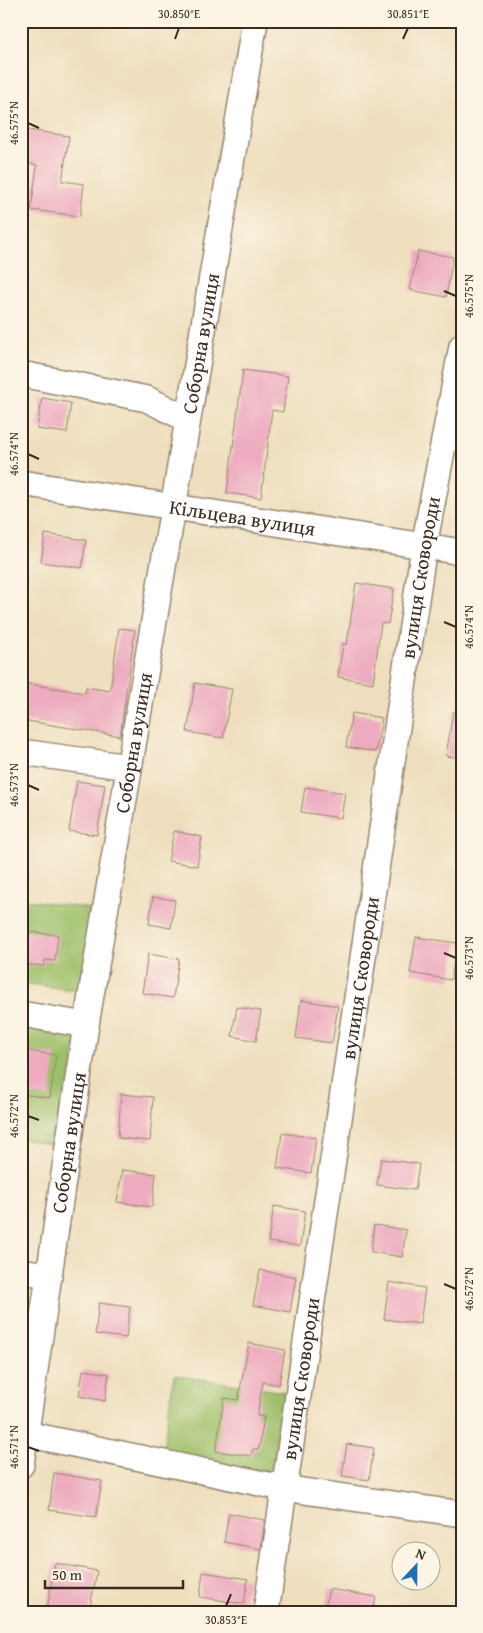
<svg xmlns="http://www.w3.org/2000/svg" width="483" height="1633" viewBox="0 0 483 1633" font-family="'Gentium Book Plus',serif">
	<rect width="100%" height="100%" fill="#fcf5e5"/>
	<filter id="ink" filterUnits="userSpaceOnUse"><feTurbulence type="fractalNoise" baseFrequency=".02" numOctaves="2"/><feDisplacementMap in="SourceGraphic" scale="10" xChannelSelector="R" yChannelSelector="G"/><feConvolveMatrix kernelMatrix="1 2 1 2 8 2 1 2 1" color-interpolation-filters="sRGB"/></filter>
	<filter id="wash" filterUnits="userSpaceOnUse"><feTurbulence type="fractalNoise" baseFrequency=".0096" numOctaves="4" result="noise"/><feDisplacementMap in="SourceGraphic" scale="20" xChannelSelector="R" yChannelSelector="G"/><feGaussianBlur stdDeviation="1.12" result="paint"/><feColorMatrix in="noise" values="0 0 0 0 0 0 0 0 0 0 0 0 0 0 0 0 0 1.4 0 .05"/><feComposite in="paint" operator="in"/></filter>
	<g filter="url(#wash)">
		<rect width="100%" height="100%" fill="#eedebd"/>
		<path fill="#9dbf69" stroke="#6c7444" d="M21,899L99,910L87,992L21,983Z
			M21,1027L78,1036L59,1146L21,1139Z
			M174,1375L284,1392L271,1472L162,1455Z"/>
		<g id="blocks">
			<path fill="#edabc0" d="M21,129L69,136L62,181L84,184L80,216L31,210L37,165L21,162Z
				M418,251L453,257L446,297L410,290Z
				M243,370L288,376L283,412L272,410L261,498L227,493Z
				M42,398L71,403L67,433L37,429Z
				M45,534L86,540L82,568L41,562Z
				M356,583L394,589L388,624L381,623L373,683L338,677L343,644H347Z
				M119,628L135,630L120,736L21,720L24,683L85,693L86,687L110,691Z
				M195,683L232,689L223,738L187,732Z
				M453,712H462V758L446,756Z
				M352,713L382,718L376,752L346,747Z
				M77,781L105,785L97,835L69,831Z
				M305,787L345,793L341,818L301,812Z
				M174,831L202,837L197,866L168,861Z
				M153,897L175,900L171,928L149,924Z
				M21,931L58,935L55,961L45,960L44,966L21,964Z
				M416,937L457,943L451,980L410,973Z
				M148,954L179,959L173,998L142,993Z
				M301,1000L338,1006L332,1043L296,1038Z
				M237,1007L261,1011L256,1041L232,1036Z
				M21,1050L56,1055L50,1098L21,1094Z
				M121,1094L153,1097L150,1141L118,1138Z
				M282,1133L316,1138L311,1173L277,1168Z
				M381,1159L419,1164L415,1190L377,1185Z
				M122,1170L156,1174L152,1207L117,1202Z
				M274,1206L305,1211L300,1246L268,1242Z
				M374,1225L406,1230L402,1257L371,1252Z
				M260,1270L296,1277L290,1312L253,1305Z
				M389,1282L425,1288L420,1324L384,1319Z
				M99,1303L130,1307L126,1338L95,1334Z
				M249,1343L285,1350L279,1385L263,1382L257,1416L264,1417L259,1449H253L251,1456L216,1451L224,1398L238,1400Z
				M83,1370L109,1374L105,1401L79,1396Z
				M347,1444L374,1448L369,1480L342,1476Z
				M54,1473L102,1481L96,1517L49,1510Z
				M229,1513L265,1520L261,1549L224,1542Z
				M55,1563L97,1571L89,1612H67L47,1608Z
				M203,1572L248,1579L244,1604L200,1597Z
				M329,1589L376,1597L373,1612H324Z"/>
		</g>
	</g>
	<g filter="url(#ink)">
		<use href="#blocks" fill-opacity="0" stroke="#94846e" stroke-width="1"/>
		<g fill="none" stroke-linecap="round" stroke-linejoin="round">
			<defs>
				<g id="minor">
					<path d="M21,374L147,399L187,419"/>
					<path id="s1" d="M21,483L462,552"/>
					<path d="M21,752L129,767"/>
					<path d="M21,1014L86,1025"/>
					<path d="M21,1271L49,1275"/>
					<path d="M21,1433L283,1488L462,1514"/>
					<path id="s2" d="M21,1465L86,1025L255,21"/>
					<path id="s3" d="M266,1612L424,546L462,346"/>
				</g>
			</defs>
			<use href="#minor" stroke="#94846e" stroke-width="28"/>
			<use href="#minor" stroke="#fff" stroke-width="25"/>
		</g>
	</g>
	<path fill="none" stroke="#3b2a1e" stroke-width="2" d="M175,39L179,28M403,39L408,28M28,123L39,128M444,291L456,296M28,454L39,459M444,622L456,627M28,785L39,790M444,953L456,958M28,1116L39,1120M444,1284L456,1289M28,1447L39,1451M226,1606L231,1594"/>
	<g text-anchor="middle" stroke-width="4" stroke-linejoin="round" paint-order="stroke">
		<g font-size="20" fill="#3b2a1e" stroke="#fcf5e5">
			<text dy="7" stroke="none"><textPath href="#s2" startOffset="1136">Соборна вулиця</textPath></text>
			<text dy="7" stroke="none"><textPath href="#s1" startOffset="224">Кільцева вулиця</textPath></text>
			<text dy="7" stroke="none"><textPath href="#s3" startOffset="1046">вулиця Сковороди</textPath></text>
			<text dy="7" stroke="none"><textPath href="#s2" startOffset="731">Соборна вулиця</textPath></text>
			<text dy="7" stroke="none"><textPath href="#s3" startOffset="641">вулиця Сковороди</textPath></text>
			<text dy="7" stroke="none"><textPath href="#s2" startOffset="326">Соборна вулиця</textPath></text>
			<text dy="7" stroke="none"><textPath href="#s3" startOffset="236">вулиця Сковороди</textPath></text>
		</g>
	</g>
	<rect width="483" height="1633" fill="none" stroke="#fcf5e5" stroke-width="55"/>
	<g transform="translate(416 1566) rotate(22)"><circle r="24" fill="#fcf5e5" stroke="#afa495"/>
	<path d="M0-4L9 19L0 12L-9 19Z" fill="#1f6fb2"/>
	<text y="-8" font-size="14" font-weight="bold" text-anchor="middle" fill="#3b2a1e">N</text>
	</g>
	<path d="M45 1580v8h138v-8" fill="none" stroke="#3b2a1e" stroke-width="2.5"/>
	<text x="52" y="1580" font-size="15" fill="#3b2a1e" stroke="#fcf5e5" stroke-width="4" paint-order="stroke">50 m</text>
	<rect x="28" y="28" width="428" height="1578" fill="none" stroke="#3b2a1e" stroke-width="2"/>
	<g font-size="12" text-anchor="middle" fill="#3b2a1e">
		<text x="179" y="18">30.850°E</text>
		<text x="408" y="18">30.851°E</text>
		<text transform="translate(14 123) rotate(-90)" y="4">46.575°N</text>
		<text transform="translate(469 296) rotate(-90)" y="4">46.575°N</text>
		<text transform="translate(14 454) rotate(-90)" y="4">46.574°N</text>
		<text transform="translate(469 627) rotate(-90)" y="4">46.574°N</text>
		<text transform="translate(14 785) rotate(-90)" y="4">46.573°N</text>
		<text transform="translate(469 958) rotate(-90)" y="4">46.573°N</text>
		<text transform="translate(14 1116) rotate(-90)" y="4">46.572°N</text>
		<text transform="translate(469 1289) rotate(-90)" y="4">46.572°N</text>
		<text transform="translate(14 1447) rotate(-90)" y="4">46.571°N</text>
		<text x="226" y="1624">30.853°E</text>
	</g>
</svg>
